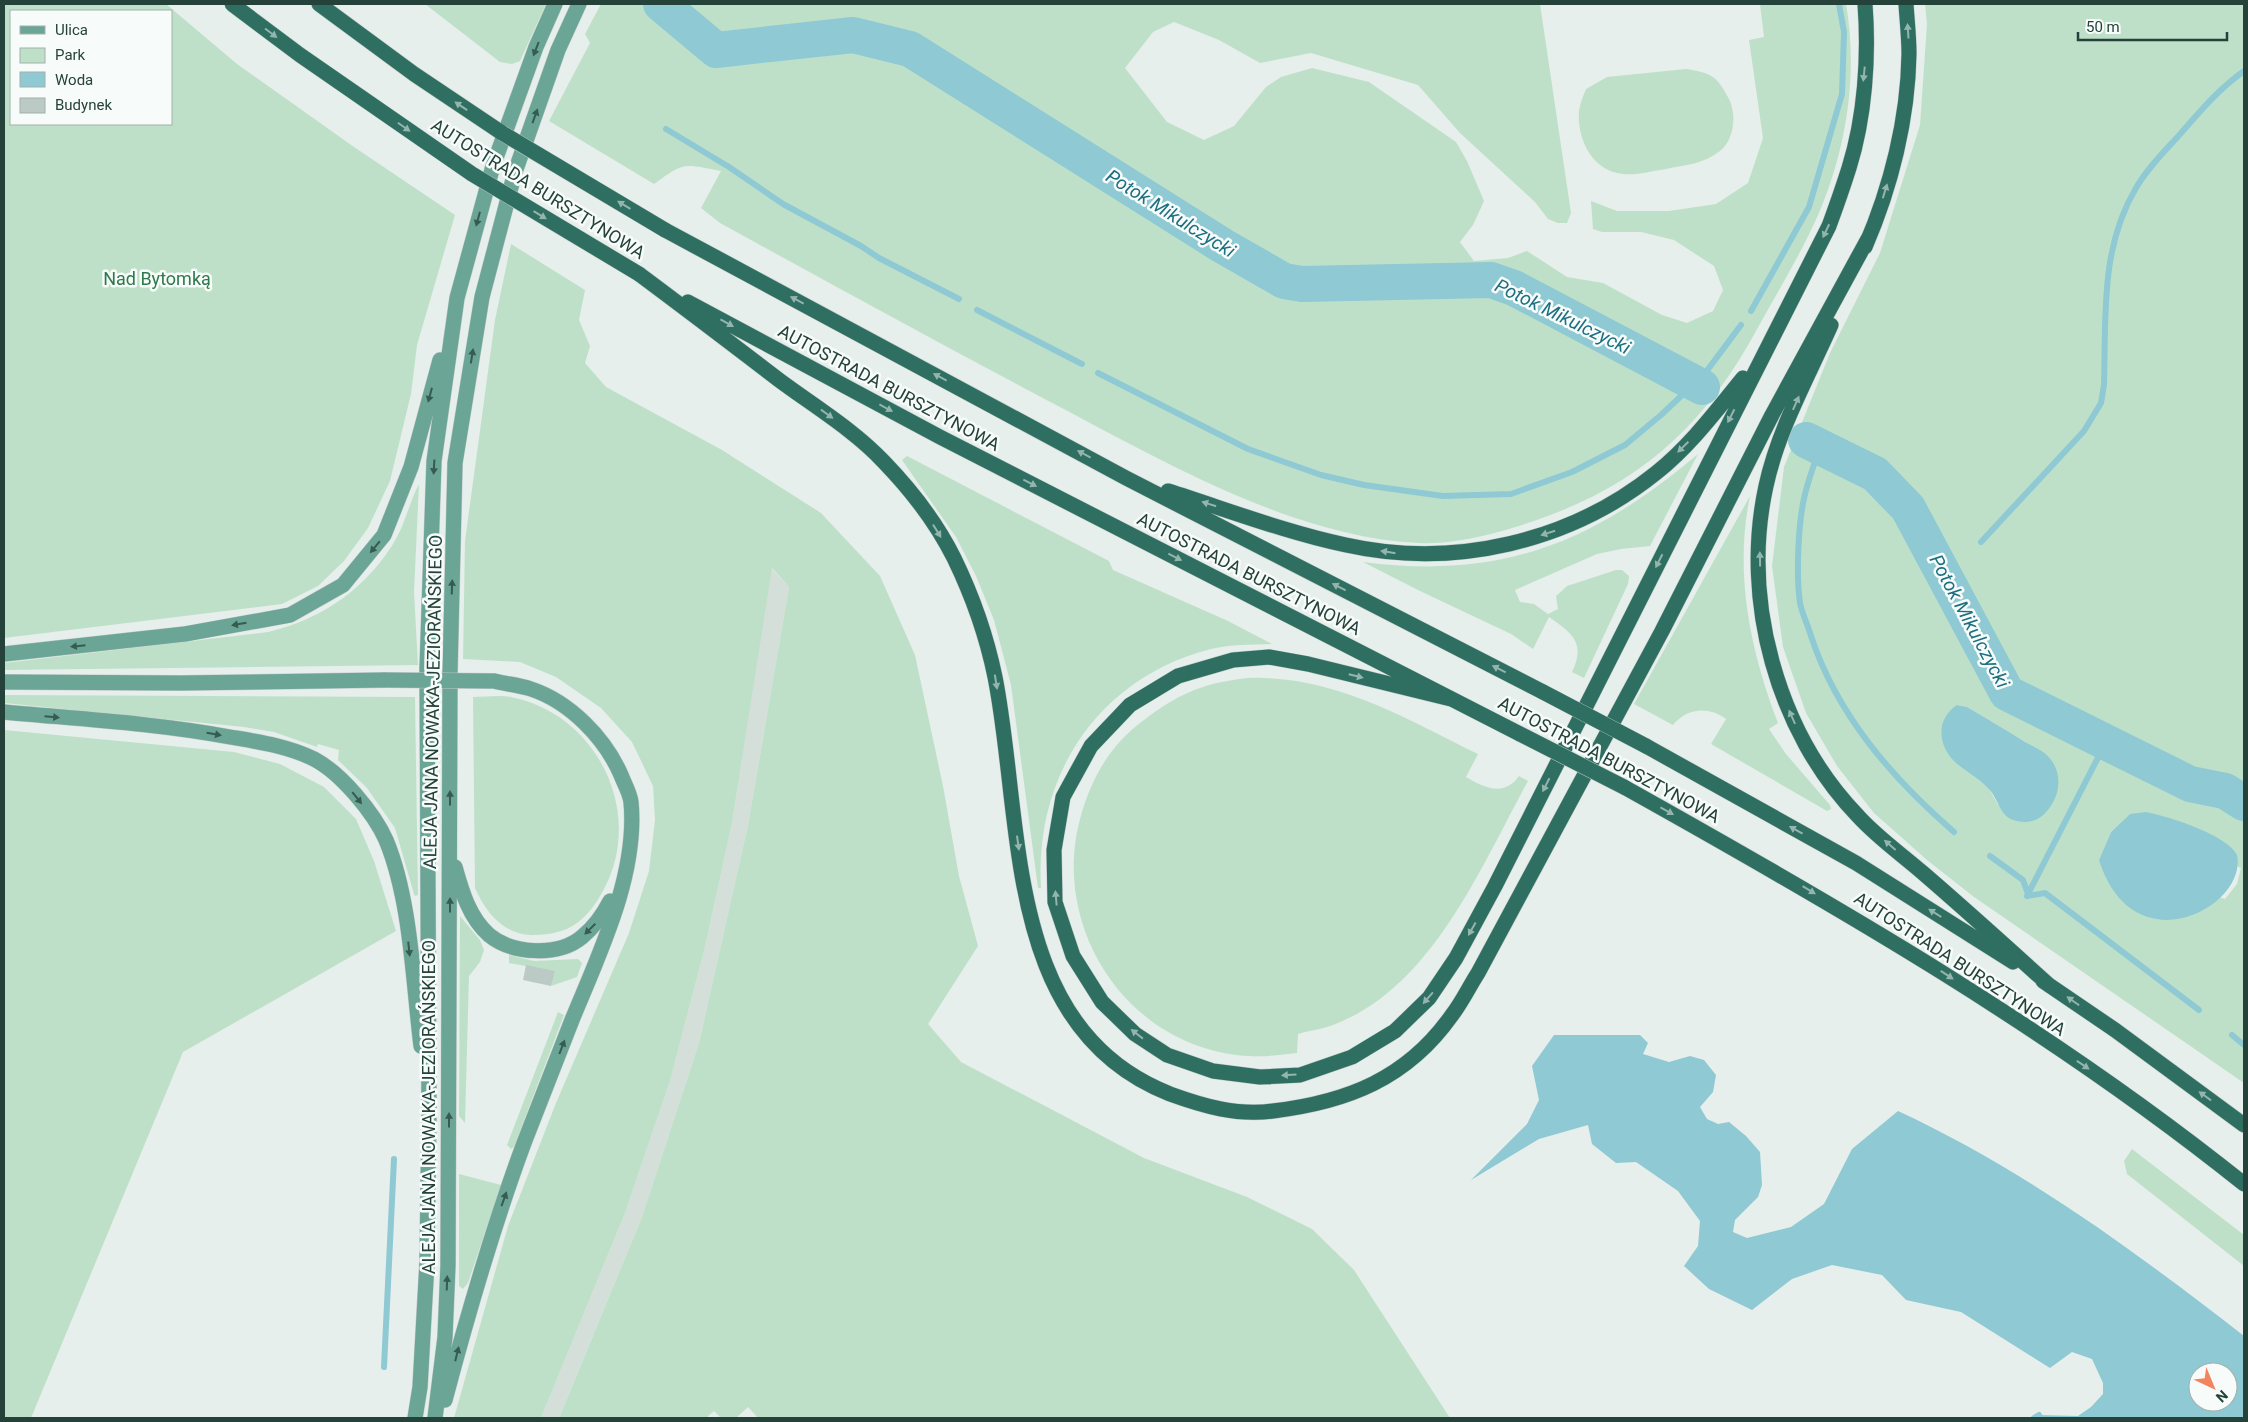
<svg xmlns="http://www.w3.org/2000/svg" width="2248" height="1422" viewBox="0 0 2248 1422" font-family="Roboto,sans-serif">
	<rect width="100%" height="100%" fill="#e6efeb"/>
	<path fill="#d4dfda" d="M771,568L789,587L748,825L699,1043L642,1217L563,1408L559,1418H541L625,1213L670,1081L705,947L732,823Z"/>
	<path fill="#bfe0c8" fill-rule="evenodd" d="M4,4H166L237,64L354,147L455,215L417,345L411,394L390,481L368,528L344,561L318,586L282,604L4,638ZM11,11H171V124H11Z
		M425,4H546L520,61L512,64L500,62Z
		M601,4H1540L1571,213L1567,223H1558L1548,219L1535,202L1460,133L1418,85L1311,53L1260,63L1219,40L1174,22L1153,32L1125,68L1167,122L1204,140L1234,126L1266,87L1281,77L1312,68L1369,82L1456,142L1467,161L1484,201L1473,225L1460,242L1474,261L1508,258L1527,251L1567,277L1603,283L1662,315L1687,323L1713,311L1723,290L1714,266L1674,240L1641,232H1602L1593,229L1591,201L1617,211H1669L1716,204L1748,183L1763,138L1749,40L1764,37L1760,4H1846C1858,72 1847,145 1821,208C1803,251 1778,291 1756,331C1701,432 1633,489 1525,524C1494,534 1452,545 1419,543C1295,537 1168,464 1060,407C946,347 833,285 720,223L701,208L721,171C684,164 685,161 654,184L549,121L590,43L585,34Z
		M1925,4H2244V1083L1974,897L1927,860L1874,813L1837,766L1806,713L1783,647L1772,566L1784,467L1830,353L1880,253L1920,125L1927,24ZM1957,705L1967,707L2048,756L2057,773L1998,805L1989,788ZM2130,814L2241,868L2237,884L2225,899L2099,860L2111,832Z
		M1686,69C1712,73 1717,76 1729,99C1737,115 1734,140 1720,151C1704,164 1685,165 1666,169C1651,171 1633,177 1617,173C1590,167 1577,137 1579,111C1580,104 1583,96 1586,89L1607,77Z
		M511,244L585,290L579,320L590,346L585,363L606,387L722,450L821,513L880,576L915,655L943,786L959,876L978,946L928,1024L961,1062L1144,1158L1247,1197L1312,1229L1354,1270L1450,1418H758L748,1407L736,1418H721L714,1411L706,1418H559L642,1217L699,1043L748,825L789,587L772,568L732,823L705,947L670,1081L625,1213L541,1418H454L508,1226L556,1103L629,933L649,871L655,820L653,786L632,742L601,708L556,677L520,662L463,659L465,541L495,320Z
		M1698,454L1650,546L1621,549L1597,554L1515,590L1520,602L1534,604L1548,614L1558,609L1556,596L1567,586L1616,570H1622L1629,576L1628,584L1584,678L1572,672C1586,643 1572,633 1549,617L1533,649L1511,634L1420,591L1363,562C1501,580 1593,543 1698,454Z
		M907,456L1109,561L1113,570L1228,621L1272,644C1252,645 1231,644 1211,649C1100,677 1034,774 1041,888H1038L1011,685L994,620L976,576L956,537L902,460Z
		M419,484L414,592L418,665L4,670V663L268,632C323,619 369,587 397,537C406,520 410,501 419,484Z
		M1750,496C1734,573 1750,650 1778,723L1769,729L1786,754L1830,805L1831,809L1827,811L1711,744L1726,719C1708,706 1687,708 1673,725L1634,704Z
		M1247,678C1334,675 1402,717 1478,754L1466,777C1485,788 1504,797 1519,776L1528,781C1480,868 1430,993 1327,1027C1318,1030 1307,1031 1298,1034L1297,1053C1280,1055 1265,1057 1248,1056C1127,1049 1047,925 1082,812C1093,775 1112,743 1144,720C1162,706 1181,694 1203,687C1217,682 1232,680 1247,678Z
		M4,695L415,697L418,895L415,896L414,894L395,828L367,788L338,760L339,750L318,744L317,747L274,732L244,727L4,703Z
		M473,697C485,697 499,695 511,697C597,714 645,812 604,889C587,921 569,935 533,935C504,936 485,911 475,888Z
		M4,730L234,752L280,764L324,787L356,819L374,861L396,931L183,1052L31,1418H4Z
		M460,916L480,940L484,950L480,962L469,976L465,1123L459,1116Z
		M509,955L534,961L578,959L582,963L577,977L551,986L554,971L509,963Z
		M558,1012L564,1015L514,1147L511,1149L507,1145Z
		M2132,1149L2244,1235V1266L2127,1174L2124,1161Z
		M459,1174L501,1185L468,1283L463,1289L459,1286Z"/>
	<path fill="#8ec9d4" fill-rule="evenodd" d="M1957,705L1967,707C1986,718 2006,730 2025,742C2032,746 2042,750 2048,756C2063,772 2061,795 2047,811C2038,822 2027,824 2013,820C2000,816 1997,796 1988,788C1979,778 1965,771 1955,762C1937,744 1936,719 1957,705Z
		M2146,812C2167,816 2228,835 2237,855C2248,907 2133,968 2099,860L2111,832L2130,814Z
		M1554,1035H1640L1648,1043L1643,1054L1669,1062L1690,1056L1704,1060L1716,1075L1713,1092L1700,1107L1707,1119L1718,1124L1729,1122L1746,1136L1760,1152L1762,1185L1758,1197L1735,1220L1733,1232L1747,1238L1791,1227L1824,1204L1852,1149L1898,1111C2023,1169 2136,1252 2244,1336V1418H2038L2039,1415L2078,1416L2091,1407L2103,1394V1383L2092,1359L2072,1352L2050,1368L1961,1312L1906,1300L1882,1275L1832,1265L1792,1279L1752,1310L1709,1289L1684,1266L1698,1246L1700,1221L1678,1191L1636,1162L1616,1163L1592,1144L1588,1125L1539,1139L1471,1180L1527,1124L1539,1100L1532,1066ZM2198,1372H2228V1402H2198Z"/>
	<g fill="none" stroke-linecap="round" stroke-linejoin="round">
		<path stroke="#8ec9d4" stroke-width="6" d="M666,129L729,167L783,204L861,246L879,258L959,299
			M977,310L1082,364
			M1751,311L1809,207L1842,94L1844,32L1839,4
			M1098,373L1248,449L1321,475L1364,485L1443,496L1511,494L1572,472L1625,445L1661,415L1695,383
			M1697,384L1741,325
			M1820,447C1815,462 1809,478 1805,494C1798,522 1796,575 1800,603C1802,614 1808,625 1811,636C1837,715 1892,778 1954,832
			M1981,542L2084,431L2101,403L2104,385C2106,318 2100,248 2136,188C2148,167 2166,150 2182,132C2201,110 2220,88 2244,71
			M1990,856L2023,880L2028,894
			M2027,896L2045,893L2199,1010
			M2027,896L2106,742
			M2232,1035L2244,1045
			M384,1367L394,1159
			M2034,1418L2039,1415"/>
		<path stroke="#8ec9d4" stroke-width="36" d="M661,4L716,50L853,35L910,49L1223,246L1284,281L1302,284L1491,280L1514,288L1702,387
			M1806,440L1875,474L1908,508L2007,693L2190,784L2225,791L2244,803"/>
	</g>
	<path fill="#bbcac4" d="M526,965L555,971L551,986L523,980Z"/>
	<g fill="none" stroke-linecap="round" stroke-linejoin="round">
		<defs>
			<path id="primary" d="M4,654L185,634L290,615L343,585L384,535L411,467L440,360
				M4,682L180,683L385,680
				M4,712C79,719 155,723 230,737C259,742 287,746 314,759C341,773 374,813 386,840C411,900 413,982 421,1046
				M455,867C462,892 469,917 489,935C512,954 558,957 582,937C594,927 603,915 610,901
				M445,1400C468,1313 493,1227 524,1143C540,1102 556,1061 572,1020C599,954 638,875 631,802C630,793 624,783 621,775C605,738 570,702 531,689C519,685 506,684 494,681
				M415,1418L420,1387L427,1262L429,1112L427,668L434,461L457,298L493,166L536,47L555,4
				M435,1418L445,1337L448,1265L450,673L455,463L482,297L515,172L558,50L579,4"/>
			<path id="motorway" d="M319,4L414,74L502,133
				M665,230L1126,478L1543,692
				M1865,247C1891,187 1908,119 1909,54C1909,37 1907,20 1906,4
				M639,274C686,309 732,344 779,380C814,406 854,430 884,462C911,490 937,524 954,558C972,595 987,638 995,677C1024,823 1002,1028 1170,1094C1203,1106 1237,1116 1273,1111C1347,1102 1407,1079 1452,1015C1462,1002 1469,987 1478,973L1662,631L1772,415L1869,237
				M688,302L940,437L1520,734
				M1831,325C1808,377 1778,430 1766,486C1741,600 1777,732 1858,816C1877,837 1901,854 1923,873C1966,910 2008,948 2050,986
				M1168,491C1225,509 1288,533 1346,545C1454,569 1570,542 1656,473C1690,446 1716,411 1743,378
				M1451,699L1308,664L1269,657L1233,660L1178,676L1130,705L1091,746L1063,797L1054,850L1055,902L1073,956L1102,1002L1135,1034L1167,1055L1213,1071L1260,1077L1300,1075L1352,1057L1395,1031L1429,998L1456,958L1495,886L1829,226C1836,207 1843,187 1849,168C1865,117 1869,57 1865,4
				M1646,746L1856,863L2013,962
				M1624,787C1839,907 2052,1030 2244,1184
				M2043,981L2115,1030L2244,1125"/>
		</defs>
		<use href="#primary" stroke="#c2cac8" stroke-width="16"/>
		<use href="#motorway" stroke="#c2cac8" stroke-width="16"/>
		<use href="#primary" stroke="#6aa596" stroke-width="15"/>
		<use href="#motorway" stroke="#2f6f62" stroke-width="15"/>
		<defs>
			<path id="primary-bridge" d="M385,680L494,681"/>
			<path id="motorway-bridge" d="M232,4L300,55L472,174L639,274
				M502,133L665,230
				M1543,692L1646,746
				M1520,734L1624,787"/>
		</defs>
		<use href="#primary-bridge" stroke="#c2cac8" stroke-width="16" stroke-linecap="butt"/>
		<use href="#motorway-bridge" stroke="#c2cac8" stroke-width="16" stroke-linecap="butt"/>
		<use href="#primary-bridge" stroke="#6aa596" stroke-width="15"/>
		<use href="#motorway-bridge" stroke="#2f6f62" stroke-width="15"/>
	</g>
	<defs><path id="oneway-solid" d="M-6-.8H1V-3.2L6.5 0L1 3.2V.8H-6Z" transform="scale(1.25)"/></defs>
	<g fill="#93b5ae">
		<use href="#oneway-solid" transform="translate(1908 31) rotate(-94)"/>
		<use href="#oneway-solid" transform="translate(271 33) rotate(37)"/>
		<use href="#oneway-solid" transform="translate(1864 74) rotate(96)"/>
		<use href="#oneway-solid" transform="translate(461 106) rotate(-146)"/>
		<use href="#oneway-solid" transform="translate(404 127) rotate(35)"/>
		<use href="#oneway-solid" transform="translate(1885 191) rotate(-73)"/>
		<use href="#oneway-solid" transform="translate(624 205) rotate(-149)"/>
		<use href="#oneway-solid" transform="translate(540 215) rotate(31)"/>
		<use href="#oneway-solid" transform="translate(1826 231) rotate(115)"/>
		<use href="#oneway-solid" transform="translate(797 300) rotate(-152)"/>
		<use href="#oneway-solid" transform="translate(727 323) rotate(29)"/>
		<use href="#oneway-solid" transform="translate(940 377) rotate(-152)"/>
		<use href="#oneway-solid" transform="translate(1796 403) rotate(-66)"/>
		<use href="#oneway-solid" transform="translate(886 408) rotate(28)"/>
		<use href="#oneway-solid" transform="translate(827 414) rotate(36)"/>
		<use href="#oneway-solid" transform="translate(1731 416) rotate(117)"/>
		<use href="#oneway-solid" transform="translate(1683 447) rotate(136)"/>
		<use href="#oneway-solid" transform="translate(1084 454) rotate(-152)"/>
		<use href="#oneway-solid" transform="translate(1030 483) rotate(27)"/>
		<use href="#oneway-solid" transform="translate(1209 504) rotate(-162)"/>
		<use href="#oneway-solid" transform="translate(937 531) rotate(58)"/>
		<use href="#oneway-solid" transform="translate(1548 533) rotate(162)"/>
		<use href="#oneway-solid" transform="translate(1388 552) rotate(-171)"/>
		<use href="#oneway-solid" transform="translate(1175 557) rotate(27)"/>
		<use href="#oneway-solid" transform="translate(1760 559) rotate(-91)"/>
		<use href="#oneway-solid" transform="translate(1659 561) rotate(117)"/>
		<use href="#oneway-solid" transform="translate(1339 587) rotate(-153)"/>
		<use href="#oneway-solid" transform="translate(1499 669) rotate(-153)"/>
		<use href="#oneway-solid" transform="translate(1356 676) rotate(14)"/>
		<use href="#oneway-solid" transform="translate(996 682) rotate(81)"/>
		<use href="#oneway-solid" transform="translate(1792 717) rotate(-114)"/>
		<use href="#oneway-solid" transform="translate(1546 785) rotate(117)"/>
		<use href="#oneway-solid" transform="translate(1667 811) rotate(29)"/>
		<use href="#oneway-solid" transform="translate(1796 830) rotate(-151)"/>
		<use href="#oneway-solid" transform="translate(1018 843) rotate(82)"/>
		<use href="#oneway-solid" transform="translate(1890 845) rotate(-139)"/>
		<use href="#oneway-solid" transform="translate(1809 890) rotate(31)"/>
		<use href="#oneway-solid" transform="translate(1056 898) rotate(-95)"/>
		<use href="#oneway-solid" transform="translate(1935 913) rotate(-148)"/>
		<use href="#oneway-solid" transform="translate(1472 929) rotate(119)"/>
		<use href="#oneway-solid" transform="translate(1947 975) rotate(33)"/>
		<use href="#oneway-solid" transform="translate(1428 998) rotate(131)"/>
		<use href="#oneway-solid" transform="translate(2073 1001) rotate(-145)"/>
		<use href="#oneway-solid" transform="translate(1137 1034) rotate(-142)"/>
		<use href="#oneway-solid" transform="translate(2083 1065) rotate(34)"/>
		<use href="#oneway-solid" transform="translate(1289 1075) rotate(177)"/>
		<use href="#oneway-solid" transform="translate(2205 1096) rotate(-144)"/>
	</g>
	<g fill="#365b51">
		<use href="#oneway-solid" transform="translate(536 49) rotate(111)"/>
		<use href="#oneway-solid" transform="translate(535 116) rotate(-70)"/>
		<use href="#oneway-solid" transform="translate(478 219) rotate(105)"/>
		<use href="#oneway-solid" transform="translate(472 356) rotate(-81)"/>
		<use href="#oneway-solid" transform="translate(430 395) rotate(105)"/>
		<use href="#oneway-solid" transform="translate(434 467) rotate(93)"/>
		<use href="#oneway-solid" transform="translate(375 547) rotate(130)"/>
		<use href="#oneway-solid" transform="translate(452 587) rotate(-88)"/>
		<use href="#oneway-solid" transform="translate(239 624) rotate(170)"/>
		<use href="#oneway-solid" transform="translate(78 646) rotate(174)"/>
		<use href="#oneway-solid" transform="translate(52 717) rotate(5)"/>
		<use href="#oneway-solid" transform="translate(214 734) rotate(10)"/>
		<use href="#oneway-solid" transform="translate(357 798) rotate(51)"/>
		<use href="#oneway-solid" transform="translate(450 798) rotate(-90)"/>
		<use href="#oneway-solid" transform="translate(450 905) rotate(-90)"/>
		<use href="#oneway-solid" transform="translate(590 929) rotate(135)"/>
		<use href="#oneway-solid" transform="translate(409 949) rotate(84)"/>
		<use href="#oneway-solid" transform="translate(562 1047) rotate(-69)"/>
		<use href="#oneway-solid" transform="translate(449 1120) rotate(-90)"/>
		<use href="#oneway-solid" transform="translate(504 1199) rotate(-70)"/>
		<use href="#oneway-solid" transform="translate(447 1283) rotate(-88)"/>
		<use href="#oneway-solid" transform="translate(457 1354) rotate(-76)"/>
	</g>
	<g text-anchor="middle" stroke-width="5" stroke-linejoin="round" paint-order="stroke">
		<g font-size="18" fill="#24423a" stroke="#f7fbf9">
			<text transform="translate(538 189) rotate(32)" y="6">AUTOSTRADA BURSZTYNOWA</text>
			<text transform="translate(889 388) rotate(28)" y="6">AUTOSTRADA BURSZTYNOWA</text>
			<text transform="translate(1249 574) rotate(27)" y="6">AUTOSTRADA BURSZTYNOWA</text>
			<text transform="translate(433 702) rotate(-89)" y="6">ALEJA JANA NOWAKA-JEZIORAŃSKIEGO</text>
			<text transform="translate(1609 760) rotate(28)" y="6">AUTOSTRADA BURSZTYNOWA</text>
			<text transform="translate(1960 964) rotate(33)" y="6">AUTOSTRADA BURSZTYNOWA</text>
			<text transform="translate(429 1107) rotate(-90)" y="6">ALEJA JANA NOWAKA-JEZIORAŃSKIEGO</text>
		</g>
		<g font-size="18" fill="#2d7a4b" stroke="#f7fbf9">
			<text x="157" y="285">Nad Bytomką</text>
		</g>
		<g font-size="19" font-style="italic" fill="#1c6f80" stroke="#f7fbf9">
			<text transform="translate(1171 213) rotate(32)" y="7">Potok Mikulczycki</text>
			<text transform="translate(1563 316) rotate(26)" y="7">Potok Mikulczycki</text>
			<text transform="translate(1970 621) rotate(62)" y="7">Potok Mikulczycki</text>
		</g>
	</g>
	<rect width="2248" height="1422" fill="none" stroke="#24423a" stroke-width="10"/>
	<rect x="10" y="10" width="162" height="115" fill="#f7fbf9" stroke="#a3b1ad"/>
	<rect x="20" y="26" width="25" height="8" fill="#6aa596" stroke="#a3b1ad"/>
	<text x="55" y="35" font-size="15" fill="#24423a">Ulica</text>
	<rect x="20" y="48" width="25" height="15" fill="#bfe0c8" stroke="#a3b1ad"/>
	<text x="55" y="60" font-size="15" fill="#24423a">Park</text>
	<rect x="20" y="72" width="25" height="15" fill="#8ec9d4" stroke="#a3b1ad"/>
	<text x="55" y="85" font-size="15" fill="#24423a">Woda</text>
	<rect x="20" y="98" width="25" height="15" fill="#bbcac4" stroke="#a3b1ad"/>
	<text x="55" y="110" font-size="15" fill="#24423a">Budynek</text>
	<g transform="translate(2213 1387) rotate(136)"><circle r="24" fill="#f7fbf9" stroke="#a3b1ad"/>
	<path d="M0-4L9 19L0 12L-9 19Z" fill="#f4845f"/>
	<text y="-8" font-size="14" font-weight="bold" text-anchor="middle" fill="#24423a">N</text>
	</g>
	<path d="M2078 32v8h149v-8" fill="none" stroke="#24423a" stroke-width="2.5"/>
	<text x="2086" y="32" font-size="15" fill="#24423a" stroke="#f7fbf9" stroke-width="4" paint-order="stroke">50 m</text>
</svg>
